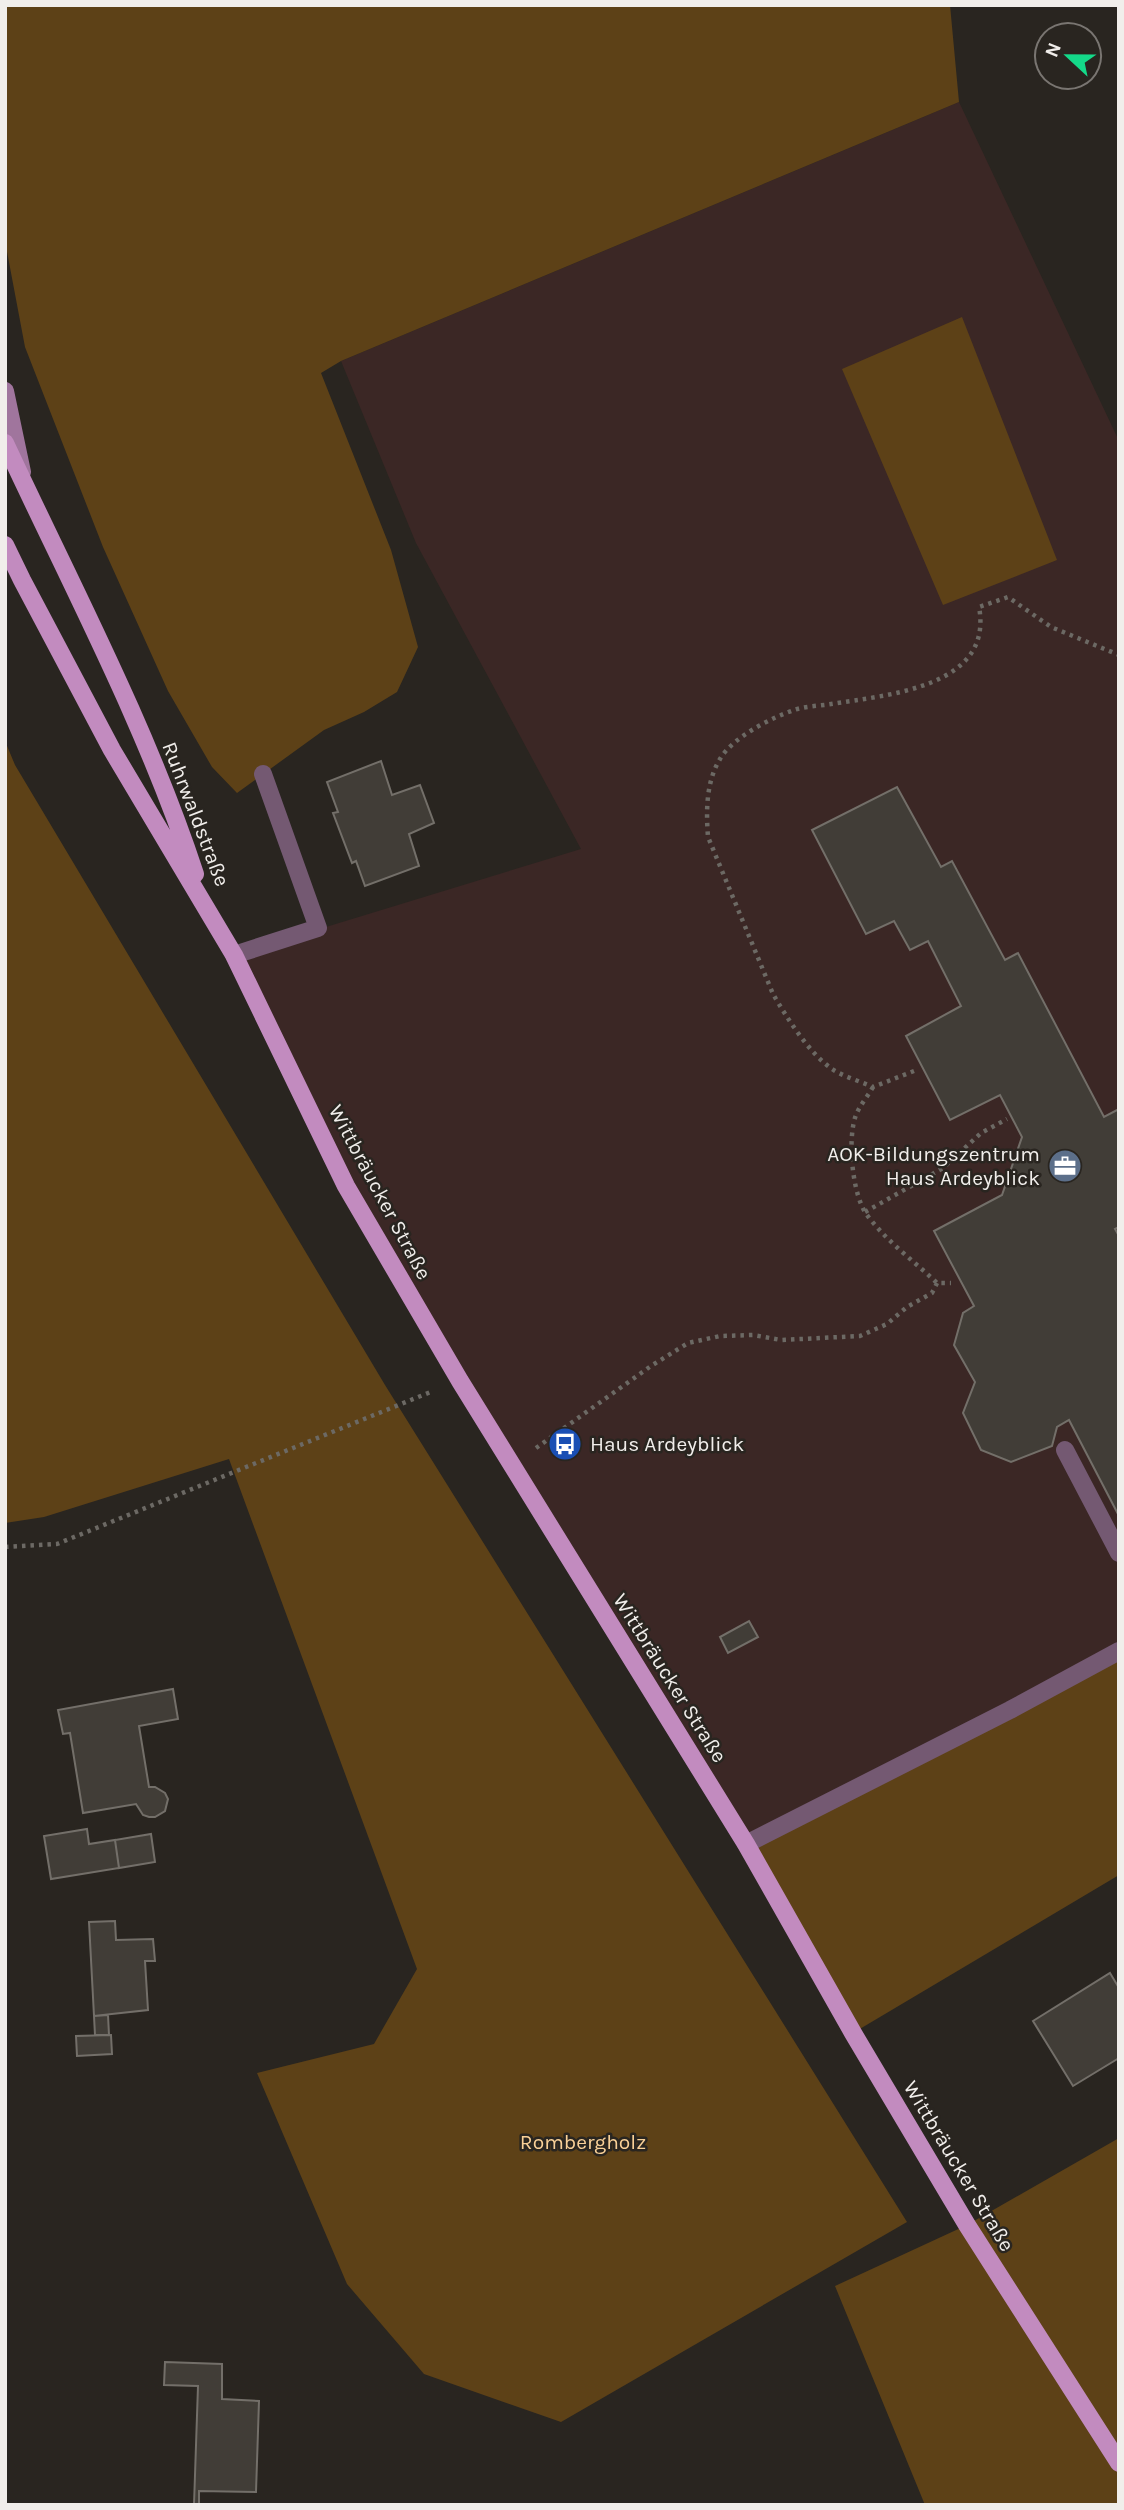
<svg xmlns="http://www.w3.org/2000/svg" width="1124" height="2510" viewBox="0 0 1124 2510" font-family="Karla,sans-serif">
	<rect width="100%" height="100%" fill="#292520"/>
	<path fill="#3b2725" d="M959,102L1119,441V1651L746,1844L346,1186L234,955L581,849L416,543L341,361Z"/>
	<path fill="#5d4117" d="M5,5H950L959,102L341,361L321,373L391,550L418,647L397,692L364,712L324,730L237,793L212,767L168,691L103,547L25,347L5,241Z
		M962,317L1057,560L943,605L842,369Z
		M5,741L15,765L385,1385L907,2222L561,2422L424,2374L347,2284L257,2073L374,2044L417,1969L229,1459L44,1517L5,1523Z
		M1119,1651V1875L853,2033L746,1844Z
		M1119,2138V2505H925L835,2286L967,2225Z"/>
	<path fill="#413d37" stroke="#736f69" stroke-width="2" d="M381,761L392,795L420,785L434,823L409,834L419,866L365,886L356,861L352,863L333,813L338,812L327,782Z
		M897,787L941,867L952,861L1005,960L1018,953L1104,1117L1119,1109V1227L1115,1229L1119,1236V1516L1069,1420L1057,1427L1052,1446L1011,1462L981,1450L963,1413L975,1382L954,1345L963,1313L974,1306L934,1231L1002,1195L1022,1137L1000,1095L950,1120L906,1036L961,1006L928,941L910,950L894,921L866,934L812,830Z
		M749,1621L758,1637L728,1653L720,1637Z
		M173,1689L178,1719L139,1726L149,1787H155L165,1793L168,1799L165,1811L155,1817H149L143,1815L136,1804L83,1813L70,1733L63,1734L58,1710Z
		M87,1829L89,1844L115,1840L119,1868L51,1879L44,1836Z
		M151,1834L155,1862L119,1868L115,1840Z
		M115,1921L116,1940L153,1939L155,1961H145L148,2010L94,2016L89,1922Z
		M1110,1973L1119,1988V2058L1073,2086L1033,2021Z
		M108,2015L109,2035H95L94,2016Z
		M111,2035L112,2054L77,2056L76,2036Z
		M165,2362L222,2364V2399L259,2401L256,2492L199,2491V2505H194L198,2386L164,2385Z"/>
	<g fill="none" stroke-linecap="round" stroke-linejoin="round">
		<path stroke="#6c6964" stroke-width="4.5" stroke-dasharray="3.5 5" stroke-linecap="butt" d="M914,1071L873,1087C860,1081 844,1077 832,1069C809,1053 787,1018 773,994L708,837C706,811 706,782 720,759C733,737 771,718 794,710C806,706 819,706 831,704C888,695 994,687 979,607L1008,597L1051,627L1119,655
			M873,1087C868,1096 860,1105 856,1115C847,1138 852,1195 867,1215C887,1242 913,1260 937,1283H951
			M865,1212L943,1168L981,1133L1007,1119
			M536,1448L651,1366L688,1343L720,1336L753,1335L781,1340L860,1336L887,1324L907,1307L932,1293L937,1283
			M5,1547L57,1544L433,1391"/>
		<path stroke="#745972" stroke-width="18" d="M234,955L318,928L263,774
			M1065,1450L1119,1553
			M746,1844L1010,1710L1119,1651"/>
		<path stroke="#a0759d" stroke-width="18" d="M5,391L22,472"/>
		<path stroke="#c28bbf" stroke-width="18" d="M5,443C71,585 146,725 195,874
			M5,545L22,580L112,750L234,955L346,1186L460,1381L746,1844L853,2033L967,2225L1119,2463"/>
	</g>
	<defs>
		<symbol id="office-disc" viewBox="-11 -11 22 22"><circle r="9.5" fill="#5c6f8a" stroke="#292520"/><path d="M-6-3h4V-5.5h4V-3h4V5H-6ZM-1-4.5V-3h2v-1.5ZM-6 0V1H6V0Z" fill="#fff"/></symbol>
		<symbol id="bus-disc" viewBox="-11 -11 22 22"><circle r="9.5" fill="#1a4fb4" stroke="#292520"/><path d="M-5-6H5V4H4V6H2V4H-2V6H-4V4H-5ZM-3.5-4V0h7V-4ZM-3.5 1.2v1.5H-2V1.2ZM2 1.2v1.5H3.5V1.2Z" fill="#fff"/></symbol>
	</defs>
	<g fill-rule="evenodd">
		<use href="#office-disc" x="1046" y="1147" width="38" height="38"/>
		<use href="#bus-disc" x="546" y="1425" width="38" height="38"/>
	</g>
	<g text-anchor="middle" stroke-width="5" stroke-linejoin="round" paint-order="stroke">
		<g font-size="21" fill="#f1eeeb" stroke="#292520">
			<text transform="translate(196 814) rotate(69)" y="7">Ruhrwaldstraße</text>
			<text transform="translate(380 1192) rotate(62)" y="7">Wittbräucker Straße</text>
			<text transform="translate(670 1678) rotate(58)" y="7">Wittbräucker Straße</text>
			<text transform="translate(959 2166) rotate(59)" y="7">Wittbräucker Straße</text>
		</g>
		<g font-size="21" fill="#f1eeeb" stroke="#292520" text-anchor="end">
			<text x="1040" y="1161">AOK-Bildungszentrum<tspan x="1040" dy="24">Haus Ardeyblick</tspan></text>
			<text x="590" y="1451" text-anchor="start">Haus Ardeyblick</text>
		</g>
		<g font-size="21" fill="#f9d097" stroke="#292520">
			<text x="583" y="2149">Rombergholz</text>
		</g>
	</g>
	<rect width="1124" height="2510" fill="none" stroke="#f1eeeb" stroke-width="14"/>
	<g transform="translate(1068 56) rotate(292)"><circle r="33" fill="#292520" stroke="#797571" stroke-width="2"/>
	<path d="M0-5L12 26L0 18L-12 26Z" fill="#14d989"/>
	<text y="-10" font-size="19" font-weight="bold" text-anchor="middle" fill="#f1eeeb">N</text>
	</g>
</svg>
